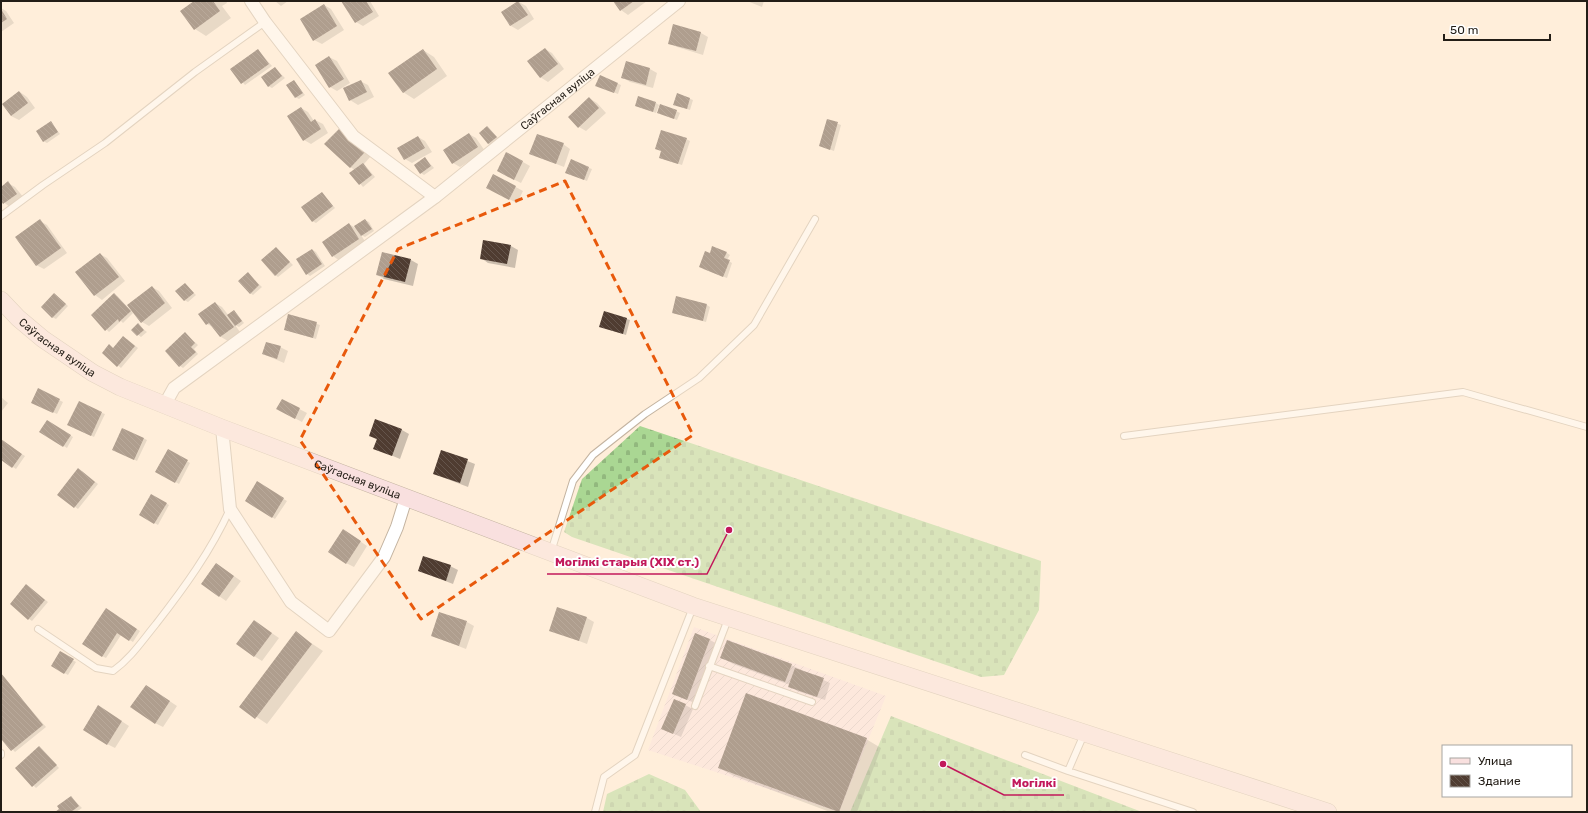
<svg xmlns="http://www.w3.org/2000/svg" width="1588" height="813" viewBox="0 0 1588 813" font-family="Rubik,sans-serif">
	<defs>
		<pattern id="industrial-furrows" width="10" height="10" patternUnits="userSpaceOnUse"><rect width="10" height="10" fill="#fadfde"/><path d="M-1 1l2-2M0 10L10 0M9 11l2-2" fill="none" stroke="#d6bfbe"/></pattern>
		<pattern id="cemetery-stones" width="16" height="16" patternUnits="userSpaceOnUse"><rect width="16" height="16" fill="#aad793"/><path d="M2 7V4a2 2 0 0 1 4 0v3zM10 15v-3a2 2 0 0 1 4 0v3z" fill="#92b87e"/></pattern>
		<pattern id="building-back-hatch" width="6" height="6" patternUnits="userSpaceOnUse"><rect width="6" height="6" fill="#4f3c31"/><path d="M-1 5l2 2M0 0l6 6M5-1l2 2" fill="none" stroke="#65554c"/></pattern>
	</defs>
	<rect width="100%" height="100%" fill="#ffeeda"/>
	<path fill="url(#industrial-furrows)" d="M694,627L886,696L839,812L648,750Z"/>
	<path fill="url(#cemetery-stones)" d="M640,426L1041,561L1039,610L1004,675L981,677L572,537L564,532L582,479Z
		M891,716L1142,812H850Z
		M649,774L685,790L701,812H603L607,794Z"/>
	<path fill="#0003" d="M196,1H226L227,3L222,6L231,18L206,36L195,29Z
		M275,1H288L281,6Z
		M343,1H370L379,16L363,26L356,22Z
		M614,1H647L628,15L621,10Z
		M747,1H764L762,7Z
		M519,2L526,6L534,19L518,30L511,26L502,13Z
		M324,5L331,9L344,30L322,44L314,40Z
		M1,8L6,11L14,23L1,32Z
		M701,33L708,37L703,55L677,47L669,43Z
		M545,49L552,53L564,69L548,82L540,77Z
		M258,50L272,66L245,85L232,70Z
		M423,50L434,57L447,76L414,99L403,92Z
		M329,57L337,61L350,83L337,91L330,87Z
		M626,63L650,69L657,73L653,88L630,82L622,77Z
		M275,68L285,78L272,88L268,86Z
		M600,76L621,85L618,94L600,87Z
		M294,81L305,95L299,99L295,97Z
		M360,81L368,85L374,97L358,105L350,100Z
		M20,92L27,97L35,108L19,120L11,116Z
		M678,94L693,100L690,110L678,106Z
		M589,98L597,103L606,113L586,131L579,127Z
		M656,103L659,105L656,113L636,106Z
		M301,108L308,112L314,121L315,120L323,124L328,133L311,144L304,140Z
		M676,111L680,113L677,120L662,114Z
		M827,120L841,125L834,151L820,146Z
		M51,122L60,134L47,143L43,141Z
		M487,127L499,139L492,146L488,144Z
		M340,129L371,156L364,164L375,177L363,187L351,173L355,170L350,167Z
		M469,134L476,138L485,151L460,167L453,163Z
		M418,137L425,141L432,152L412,163L405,159Z
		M686,139L690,141L682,165L663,159L662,151Z
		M563,144L570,149L564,167L531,154Z
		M507,153L530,166L521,183L505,175Z
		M425,158L434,168L424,175L421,173Z
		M589,168L592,169L587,181L570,174Z
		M494,175L523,191L517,203L495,192Z
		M8,183L15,187L24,198L11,208L1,200V188Z
		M322,193L335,208L316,223L312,221Z
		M365,220L369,222L374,231L365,237L361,235L366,243L340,261L333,256L349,224L357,229Z
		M40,221L47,225L67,253L44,269L36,265Z
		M511,246L518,250L515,268L488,263L481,258Z
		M276,248L293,265L278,277L275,275Z
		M313,250L316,252L325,266L310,276L307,274Z
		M727,253L730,255L727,260L732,263L727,278L703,269L710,254Z
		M100,254L107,258L125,281L102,300L95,295L76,273Z
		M411,260L418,264L413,286L384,279L377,275Z
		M248,274L262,287L253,295L250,293Z
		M185,284L196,295L188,302L184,300Z
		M152,287L159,291L172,308L149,326L142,322L134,312L123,323L121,321L109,332L92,315L117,296L133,313Z
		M55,294L68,306L56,319L52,317Z
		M215,303L222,307L229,316L234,312L237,314L244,323L239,327L235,325L240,332L228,341L221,337L215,328L207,324Z
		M707,305L710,307L706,322L673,313Z
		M605,312L630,320L626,335L604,328Z
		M289,315L320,325L316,339L289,331Z
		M138,325L147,332L141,337L132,330Z
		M185,333L198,345L194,349L198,354L183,368L180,366Z
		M127,339L138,348L121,368L103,353L109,346L114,349Z
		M280,347L288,351L284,363L263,354Z
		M1,397L8,403L1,412Z
		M59,400L63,402L57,414L36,404Z
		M282,400L307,413L302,422L285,413Z
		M102,413L105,414L94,437L72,427Z
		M47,421L73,437L67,448L40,431Z
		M402,430L409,434L400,459L374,448L377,440L371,436Z
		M143,438L147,440L137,461L117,451Z
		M1,442L25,456L16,469L1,459Z
		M168,450L190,463L179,484L157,471Z
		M442,451L475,464L468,487L434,474Z
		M82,471L98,484L78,509L59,495Z
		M257,483L287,501L275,519L246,500Z
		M151,495L169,505L158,525L140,515Z
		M351,535L367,546L354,567L346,563Z
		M217,564L241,581L226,601L219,596Z
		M450,566L458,570L453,584L419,571Z
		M27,585L48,602L32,621L29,619Z
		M109,611L140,631L133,642L121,635L106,658L102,656Z
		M587,618L594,622L587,644L550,630Z
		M254,621L279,638L262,661L254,656Z
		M467,622L474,626L466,649L432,636Z
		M296,633L323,651L267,724L240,706Z
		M710,640L721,646L699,705L674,694Z
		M60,653L76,662L68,675L52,666Z
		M721,657L791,665L830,683L825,700L797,691L790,685L733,664Z
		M1,675L46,727L15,752L1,737Z
		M153,690L177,706L163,727L155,723Z
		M685,705L693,709L681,737L670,732Z
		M106,711L129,726L115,748L107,744Z
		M866,739L881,748L857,812H830L734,776L719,768Z
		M39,747L59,768L36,788L16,768Z
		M71,797L82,808L76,812H63Z"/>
	<path fill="url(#building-back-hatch)" d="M194,1H213L220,11L194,30L180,11Z
		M341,1H366L373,12L355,23Z
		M518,1L528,15L510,26L501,12Z
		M613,1H634L620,11Z
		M324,4L337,26L313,41L300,19Z
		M1,9L7,19L1,23Z
		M673,24L701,32L696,51L668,44Z
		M545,48L558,64L540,78L527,61Z
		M258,49L269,64L241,84L230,69Z
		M423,49L437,69L403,93L388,73Z
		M329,56L344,79L329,88L315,65Z
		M626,61L650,68L646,85L621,78Z
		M275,67L282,76L268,87L261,77Z
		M600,75L618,83L614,93L595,86Z
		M294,80L303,93L295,98L286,85Z
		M361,80L367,92L349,101L343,88Z
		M19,91L28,103L11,116L2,104Z
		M677,93L690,98L687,109L673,105Z
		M638,96L656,102L653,112L635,106Z
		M589,97L599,108L578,128L568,117Z
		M660,104L677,110L674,119L657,113Z
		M301,107L311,122L315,119L321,129L303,141L287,116Z
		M827,119L838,122L830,150L819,146Z
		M51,121L58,132L43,142L36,131Z
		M487,126L497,137L488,144L479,133Z
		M340,128L365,152L350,168L324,144Z
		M661,130L687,138L678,164L659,158L661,151L655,149Z
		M469,133L478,147L452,164L443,150Z
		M537,134L564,143L556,164L529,154Z
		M418,136L425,148L404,160L397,148Z
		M506,152L523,161L514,180L497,171Z
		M425,157L431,166L420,174L414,165Z
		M571,159L589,167L584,180L565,173Z
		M363,163L372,175L359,185L349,173Z
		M493,174L516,186L509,200L486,188Z
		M8,181L17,194L3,204L1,201V187Z
		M322,192L333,206L312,222L301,207Z
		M40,219L61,248L36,266L15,237Z
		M365,219L372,229L361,236L354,226Z
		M349,223L359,239L332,257L322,242Z
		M483,240L511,245L507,264L480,259Z
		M712,246L727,252L724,258L730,260L723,277L699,267L705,251L710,253Z
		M276,247L290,262L275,276L261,260Z
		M312,249L322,264L306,275L296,259Z
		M382,252L411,259L405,282L376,275Z
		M100,253L119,277L94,296L75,272Z
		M248,272L259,285L250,294L238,281Z
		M185,283L194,293L184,301L175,291Z
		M152,286L165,303L141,323L127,305Z
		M54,293L66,304L52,318L41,307Z
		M114,293L131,311L119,322L118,319L105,331L91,315Z
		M676,296L707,304L703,321L672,313Z
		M215,302L234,327L220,337L209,323L206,325L198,314Z
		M234,310L242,321L235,326L227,315Z
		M604,311L627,318L623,334L599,327Z
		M288,314L317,322L313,338L284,330Z
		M138,323L144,330L137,336L131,330Z
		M185,332L195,343L191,347L196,352L179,367L165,351Z
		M123,336L135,346L117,367L102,353L109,344L113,348Z
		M266,342L281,346L277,359L262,354Z
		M38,388L60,399L53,413L31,403Z
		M282,399L300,408L295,419L276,409Z
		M79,401L102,412L91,436L67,425Z
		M375,419L402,429L392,456L373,449L377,439L369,436Z
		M47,420L71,435L63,447L39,432Z
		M122,428L144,438L134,460L112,450Z
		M1,439L22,454L12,468L1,460Z
		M168,449L188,460L175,483L155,472Z
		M441,450L468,459L460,483L433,474Z
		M78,468L95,482L74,508L57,495Z
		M257,481L284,498L272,518L245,501Z
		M151,494L167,503L154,524L139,515Z
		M343,529L361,541L346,564L328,552Z
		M423,556L451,565L446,581L418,571Z
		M216,563L234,576L219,597L201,584Z
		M26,584L45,600L28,620L10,604Z
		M557,607L587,617L579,641L549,631Z
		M106,608L137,629L129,641L117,633L102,657L82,644Z
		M439,612L467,621L459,646L431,636Z
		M254,620L272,633L254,657L236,644Z
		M296,631L312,644L255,719L239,707Z
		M695,633L710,639L687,700L672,694Z
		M727,640L792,664L785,682L720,658Z
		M60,651L74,659L64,674L51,666Z
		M795,668L824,678L817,697L788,687Z
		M1,673L43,725L11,751L1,739Z
		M146,685L170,701L155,724L130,707Z
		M746,693L867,738L839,812L718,768Z
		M674,699L686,704L673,734L661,729Z
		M98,705L122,721L107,745L83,730Z
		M39,746L57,765L32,787L15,768Z
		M71,796L79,806L71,812H55L59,809L57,806Z"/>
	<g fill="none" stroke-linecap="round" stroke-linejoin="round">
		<defs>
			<path id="lane" d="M1,216L43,185L105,143L195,72L265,22
				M1124,436L1463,392L1587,427
				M551,552L573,481L593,455L645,414L699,378L754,325L815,219
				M38,629L96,668L113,671C131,658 142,641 156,624C184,588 211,551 230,509
				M709,666L812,702
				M695,706L728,619
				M1,753V755
				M1025,755L1068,771L1084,734
				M1068,771L1193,812
				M595,812L604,777L635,755L693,607"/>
			<g id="street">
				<path d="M251,1L265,22L353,136L435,197"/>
				<path id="s1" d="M164,406L174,388L435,197L679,1"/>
				<path d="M222,428L230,509L291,602L329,631L384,557L397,527L406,498"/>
			</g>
			<g id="secondary">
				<path id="s2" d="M1,300L18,318L43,339L93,373L120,387L222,428L693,606L1328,812"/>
			</g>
		</defs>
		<use href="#lane" stroke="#c3b3a0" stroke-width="8"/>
		<use href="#street" stroke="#c3b3a0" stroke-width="14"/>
		<use href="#secondary" stroke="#c3b3a0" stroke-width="18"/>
		<use href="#lane" stroke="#fff" stroke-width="6"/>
		<use href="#street" stroke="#fff" stroke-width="12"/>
		<use href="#secondary" stroke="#f9e0df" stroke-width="17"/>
	</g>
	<path d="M0 0H1588V813H0ZM565,181L693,435L421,619L300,440L398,249Z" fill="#ffeeda" fill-opacity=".55" fill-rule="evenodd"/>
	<path fill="none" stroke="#e8590c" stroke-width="3" stroke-dasharray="8 5" stroke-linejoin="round" d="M565,181L693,435L421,619L300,440L398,249Z"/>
	<g text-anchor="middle" stroke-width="4" stroke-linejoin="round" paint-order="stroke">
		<g font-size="11" fill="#231d16" stroke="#fff">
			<text dy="4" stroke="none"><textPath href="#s1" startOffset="501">Саўгасная вуліца</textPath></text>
			<text dy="4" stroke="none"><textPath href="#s2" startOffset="74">Саўгасная вуліца</textPath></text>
			<text dy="4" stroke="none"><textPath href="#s2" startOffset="403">Саўгасная вуліца</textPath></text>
		</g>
	</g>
	<path fill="none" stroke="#c2185b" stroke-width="1.5" d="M729 530L707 574H547M943 764L1004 795H1064"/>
	<g fill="#c2185b" stroke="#fff" stroke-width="1.5">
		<circle cx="729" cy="530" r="4"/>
		<circle cx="943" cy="764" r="4"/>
	</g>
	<g font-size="12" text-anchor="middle" font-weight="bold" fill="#c2185b" stroke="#fff" stroke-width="4" stroke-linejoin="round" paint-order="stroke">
		<text x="627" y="566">Могілкі старыя (XIX ст.)</text>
		<text x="1034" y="787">Могілкі</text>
	</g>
	<rect width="1588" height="813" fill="none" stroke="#231d16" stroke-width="4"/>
	<rect x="1442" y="745" width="130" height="52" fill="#ffffff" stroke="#a7a5a2"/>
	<rect x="1450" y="758" width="20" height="6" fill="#f9e0df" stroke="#a7a5a2"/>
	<text x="1478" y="765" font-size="12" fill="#231d16">Улица</text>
	<rect x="1450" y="775" width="20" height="12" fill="url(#building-back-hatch)" stroke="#a7a5a2"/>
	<text x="1478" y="785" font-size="12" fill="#231d16">Здание</text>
	<path d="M1444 34v6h106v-6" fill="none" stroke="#231d16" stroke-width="2"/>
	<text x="1450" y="34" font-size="12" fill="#231d16" stroke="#ffffff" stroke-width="3" paint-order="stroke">50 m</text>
</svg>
